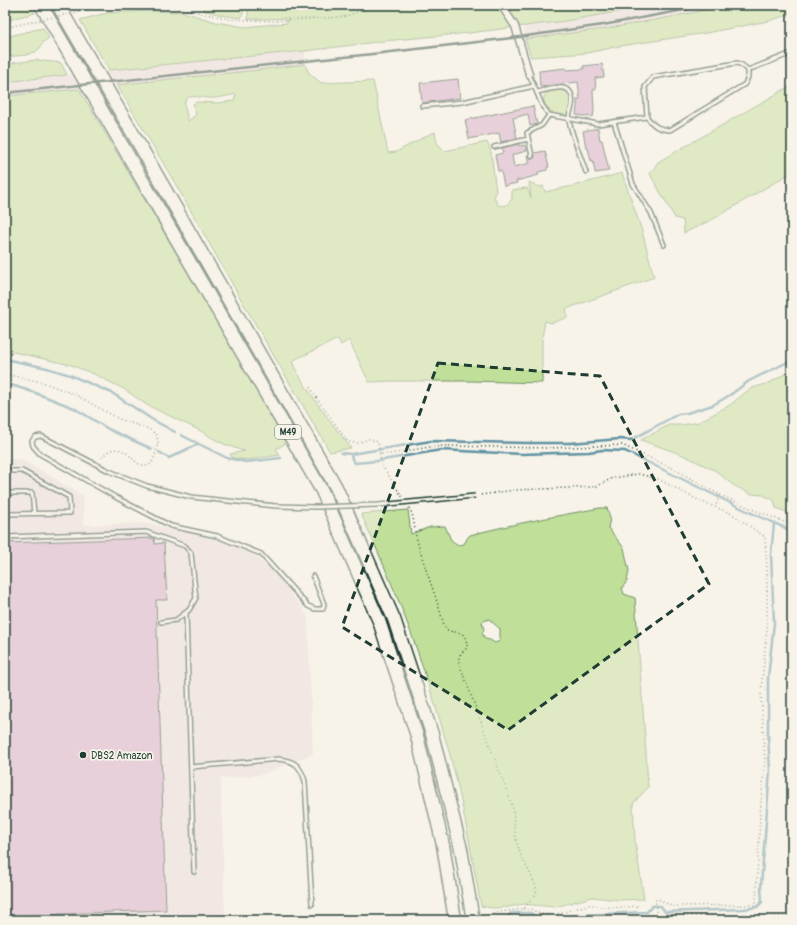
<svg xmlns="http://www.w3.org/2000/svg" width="797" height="925" viewBox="0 0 797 925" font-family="Pangolin,sans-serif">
	<rect width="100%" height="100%" fill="#f7f3e8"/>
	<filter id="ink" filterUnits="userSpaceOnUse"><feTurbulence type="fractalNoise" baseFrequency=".025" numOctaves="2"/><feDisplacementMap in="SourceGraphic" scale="8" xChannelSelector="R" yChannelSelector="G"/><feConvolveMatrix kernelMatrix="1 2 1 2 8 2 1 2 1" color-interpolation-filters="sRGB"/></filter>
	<g filter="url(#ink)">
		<path fill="#ecdcde" d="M657,5H730L671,17L604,29L525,39L524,25L565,21Z
			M305,51V64L260,70L201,76L79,89L5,96V82L109,70Z
			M5,459H21L83,495L84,525L144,523L210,537L238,547L254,555L271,568L302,607L308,618L313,754L261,775L221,779L225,920H5Z"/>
		<path fill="#c0e099" stroke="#708e66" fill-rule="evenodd" d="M5,5H29L35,13L15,18L5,23Z
			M205,5H242L244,11L241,18L221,15L203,10Z
			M251,5H657L565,21L469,33L384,41L305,51L109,70L80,20L107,13L150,11L183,12L216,22L245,27L287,23L288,18L266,19H248V11Z
			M730,5H792V14L768,21L706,33L620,46L587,53L531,57L525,39L604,29L671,17Z
			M43,28L49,38L43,42L40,48L35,52L26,55L5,57V37Z
			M36,60L61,63L67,75L5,82V64Z
			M305,64L309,73L321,83L373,81L388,153L396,152L430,134L435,132L437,143L445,151L487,142L491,152L496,192L494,198L499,206L507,205L512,199V190L527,188L531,198L529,182L540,187L543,186L545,192L577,185L622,173L642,231L654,277L566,309L568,317L552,323L545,321L542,338V383L470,381H392L369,382L349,340L341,345L338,339L292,361C295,370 301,378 305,385C319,407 335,428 351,448L330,452L242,301L175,183L117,85C180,77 243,73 305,64ZM236,94L234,101L217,103L197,102L193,104L196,115L188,121L184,103L188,97C195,96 200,97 207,98C217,99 226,96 236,94Z
			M792,85V172L715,218L684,233L683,220L675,218L650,174L658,162Z
			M79,89L207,305L286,443L276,449L280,455L247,460L233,458L230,454L245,451C230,447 217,442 205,433L147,405L124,389L94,374L71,365L5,350V96Z
			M560,90C573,91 574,107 566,116C562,115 554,115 550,112C548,110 546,107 545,104C540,92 551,91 560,90Z
			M792,371V514L776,508L774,500L763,495L751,494L733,485L716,471L683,455L641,440L669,425H682L699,422L730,405L750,389L771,382L788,372Z
			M600,508H607L610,518L608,528L624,548L629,571L627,581L622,588L624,594L635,598L645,738L648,787L633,804L635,842L644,899L619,900L592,897L555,907L523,904L509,907L492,908L481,906C473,863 466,820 456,778C447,742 436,706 424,671C407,617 384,565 361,514L408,510L411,534L430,527L445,526L451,540L458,545L464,544L468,537L470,535C513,524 556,516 600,508ZM489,619L500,629V641L495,643L490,640L485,639L482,633L484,630L482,622Z"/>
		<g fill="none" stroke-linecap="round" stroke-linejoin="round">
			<path stroke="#6192a4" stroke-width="2.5" d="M5,359L47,368L70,375L112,393L153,420L175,432
				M5,383L33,392L74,408L110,430L152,449
				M181,435L227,458L246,462L281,458
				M159,452L169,458L198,444
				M341,453L351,454L431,441L529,443H570L620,439L631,440L678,414L687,413L713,405L730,395L749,381L792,360
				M351,454L352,459L355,463L377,461L441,450L522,454L589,452L602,450L625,451L747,511L792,531
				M492,918L508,917L511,913H531L532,914L534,919L537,920
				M539,920L576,915L647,912L652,906H661L665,912L744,909L757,907L762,902L761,886L770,771L768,734V678L774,623L771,555L774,523"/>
		</g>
		<path fill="#d3a6c8" stroke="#1f3d34" d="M602,64L604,77L595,78L596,89L593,90L594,110L593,117L576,115L577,107V99H580L578,82L540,87L539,71L566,68V70L584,69L583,66Z
			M458,79L460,98L422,103L420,83Z
			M533,106L537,124L530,126L528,114L513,118L517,138L501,142L499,133L469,139L465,120Z
			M598,128L600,140H602L609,171L595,173L593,160L591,161L588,148H586L583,131Z
			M518,144L519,146L525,145L527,151L512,155L514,167L530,163L527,155H529L530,158L533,159L535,157L534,153L545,151L549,167H547V170L538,172L539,175L516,181L517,183L504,186L501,171H498L495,155L503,153L502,148Z
			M154,538L155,544L164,543L167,600H156L166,910L5,916V543Z"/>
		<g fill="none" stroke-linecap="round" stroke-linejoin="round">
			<defs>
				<path id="service" d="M529,74L542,105L549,115L598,124L647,117L645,87L653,77L737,63L742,65L748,70L792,53
					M537,92C552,89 576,79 572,106C571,111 568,116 569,121C573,138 580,155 586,172
					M422,106L462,102L534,86
					M647,117C654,127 659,129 670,130L745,84L748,77V70
					M614,122L633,184L651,213L664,245
					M494,147L528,139
					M532,156L527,133L542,125L549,115
					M5,471H22L69,497L70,513L5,514
					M5,493H32L34,513
					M276,506L191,497L147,486L109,471L41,436L35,437L32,441L33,446L40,454L117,498L171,526L217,536L261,554L308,606L315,609H323L324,604L313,576
					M5,537L146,532L185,546L191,553L196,598L189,610L176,620L161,622
					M186,613L194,872
					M191,767L279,759C295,761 300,765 305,781L312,904"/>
				<path id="minor" d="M501,5L515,26L529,74"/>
				<path id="motorway" d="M41,5L322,491L379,621L417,736L443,845L455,920
					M58,5L139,144L336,487L394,619L432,734L461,849L473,920"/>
			</defs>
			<use href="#service" stroke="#1f3d34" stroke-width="6"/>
			<use href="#minor" stroke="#1f3d34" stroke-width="9"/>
			<use href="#motorway" stroke="#1f3d34" stroke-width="15"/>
			<path stroke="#1f3d34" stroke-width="1.5" stroke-dasharray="1 3" stroke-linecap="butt" d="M154,5L168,6L229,19L272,21L343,17L370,8L373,5
				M5,28L8,27
				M5,374L42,382L76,395L119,419L149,429L157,435L158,443L155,456L151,464L145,466C142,465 138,464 136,462C134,460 132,458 129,455C118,446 108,447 101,460
				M310,387L318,400L348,442L357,443L369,439L378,442L380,454H390L429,447L447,446L549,448L622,445L674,469L720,495L715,507
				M380,454L381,464L403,498
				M481,495L514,490L595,487L613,478L639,474L658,479L698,500L732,514L765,537L767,569V628L761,693L765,761L760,814L756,903L754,905L671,906L658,899L655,900L656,904V917
				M720,495L759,512L792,525
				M409,508C415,517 414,530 417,540C423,562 431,583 438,605C440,611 442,618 444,625C449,639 467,623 467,648L461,653L458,660L513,808C514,820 514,832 517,843C521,860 532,874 537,890L534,897L523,909L493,913
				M792,897L788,900V903L792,907
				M523,909H531C548,922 569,909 588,905C592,904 598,907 603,907C615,908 626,907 638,906
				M579,920L605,918L733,915L792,917"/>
			<use href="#service" stroke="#f7f3e8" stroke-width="3"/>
			<use href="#minor" stroke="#f7f3e8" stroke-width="6"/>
			<use href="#motorway" stroke="#f7f3e8" stroke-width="12"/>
			<path stroke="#1f3d34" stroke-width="2.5" d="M5,93L382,53L512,38L603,25L711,5"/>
			<defs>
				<path id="service-bridge" d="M276,506L316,507L378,505L475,496"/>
			</defs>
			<use href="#service-bridge" stroke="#1f3d34" stroke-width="6" stroke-linecap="butt"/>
			<path stroke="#1f3d34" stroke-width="1.5" stroke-dasharray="1 3" stroke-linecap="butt" d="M8,27L95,8L125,5"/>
			<use href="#service-bridge" stroke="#f7f3e8" stroke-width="3"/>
		</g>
	</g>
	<path d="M0 0H797V925H0ZM438,363L600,376L709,584L508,730L342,627Z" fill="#f7f3e8" fill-opacity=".55" fill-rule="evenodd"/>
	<path fill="none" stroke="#1f3d34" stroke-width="3" stroke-dasharray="8 5" stroke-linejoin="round" d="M438,363L600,376L709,584L508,730L342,627Z"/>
	<circle fill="#1f3d34" stroke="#f7f3e8" stroke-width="1.5" cx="83" cy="755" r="4"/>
	<g text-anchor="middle" stroke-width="3.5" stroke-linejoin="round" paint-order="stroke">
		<rect fill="#f7f3e8" stroke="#60746a" stroke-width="1" x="275" y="425" width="26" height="14" rx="3"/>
		<g font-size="9" font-weight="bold" fill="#1f3d34">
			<text x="288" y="435">M49</text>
		</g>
		<g font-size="10" fill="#1f3d34" stroke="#f7f3e8" text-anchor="start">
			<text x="91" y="759">DBS2 Amazon</text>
		</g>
	</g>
	<rect width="797" height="925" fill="none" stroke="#f7f3e8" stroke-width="20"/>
	<rect x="10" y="10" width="777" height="905" fill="none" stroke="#1f3d34" stroke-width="1.5" filter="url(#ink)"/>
</svg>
